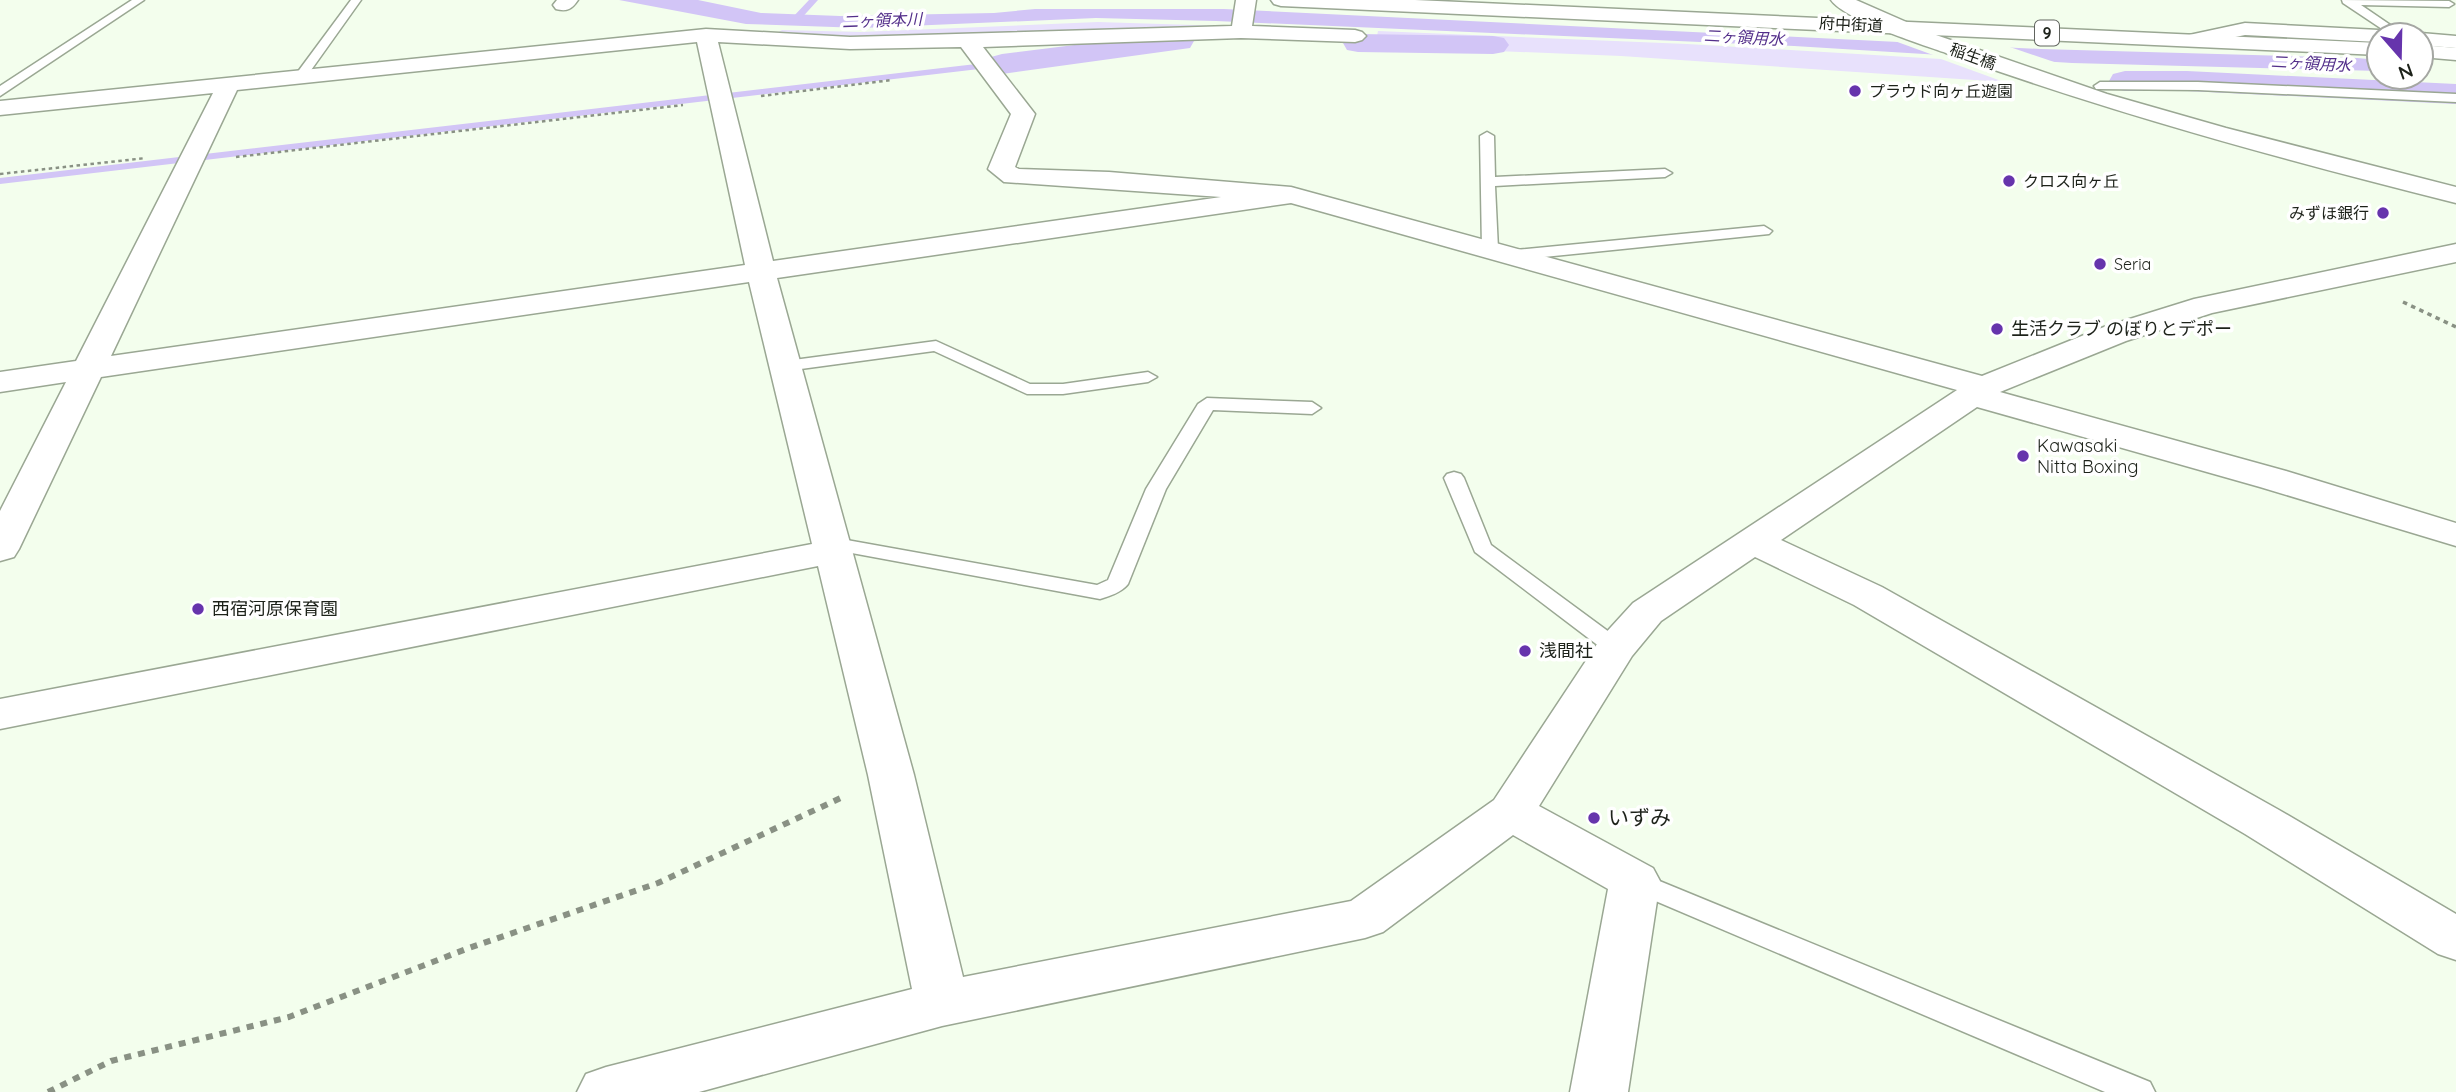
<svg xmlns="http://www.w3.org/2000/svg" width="2456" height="1092" viewBox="0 0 2456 1092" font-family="Quicksand,'Noto Sans JP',sans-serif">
	<rect width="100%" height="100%" fill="#f3feed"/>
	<path fill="#e8e1fc" d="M1098,22L1225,26L1193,32L855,38L772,36L782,30L861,32Z
		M1378,31L1687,44L1941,59L2004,82L1621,56L1375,46Z"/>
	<path fill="#d2c5f6" d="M619,0H698L761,13L840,16L994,13L1035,9H1224L2041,49L2357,58L2379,60V71L2072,63L1794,46L1216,21L1096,18L862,28L746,24Z"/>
	<path fill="#f3feed" d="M1892,40L2001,44L2066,66L1944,59Z"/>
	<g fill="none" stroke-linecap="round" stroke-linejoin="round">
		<path fill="#d2c5f6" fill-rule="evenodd" d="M809,0H818L798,22H792V18Z
			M976,64L981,67L979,69L0,184V178Z"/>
		<path fill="#d2c5f6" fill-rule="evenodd" d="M1179,32L1190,34L1194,41L1190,48L1002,74L991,71L986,64L991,57L1002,54Z
			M1358,34L1493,36L1504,38L1509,45L1504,52L1493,54L1358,52L1347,50L1343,43L1347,36Z
			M2125,71H2187L2456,84V104L2187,91H2125L2113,88L2109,81L2113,74Z"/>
		<defs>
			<path id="service" d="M132,0H144L0,96V86Z
				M351,0H361L304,80H296L294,77Z
				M2342,0L2449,1L2454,4L2449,7L2361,5L2405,35H2391L2343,3Z
				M2100,82H2198L2456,94V102L2198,90L2096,89L2094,86Z
				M1487,132L1494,136L1495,177L1665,169L1672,173L1665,177L1495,186L1498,249L1490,254L1482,249L1480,136Z
				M1764,226L1772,231L1769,234L1515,260L1507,255L1515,250Z
				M936,341L1030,384H1063L1148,372L1157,377L1148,382L1063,394H1027L934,351L786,371L777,366L786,361Z
				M1207,398L1312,402L1321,408L1312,414L1213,410L1166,489L1128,584C1122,592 1110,596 1100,599L830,549L823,547L820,543L823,539L830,537L1097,585L1108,580L1146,489L1198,404Z
				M1454,472L1461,474L1464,478L1491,545L1624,643L1627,648L1624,653L1616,655L1608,653L1475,552L1444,478L1447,474Z
				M1635,871L2150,1082L2155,1092H2105L1625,888L1621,881L1625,874Z"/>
			<path id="minor" d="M557,0H578C572,9 567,12 556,9L553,5Z
				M1236,0H1256L1252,26L1355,30L1362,32L1366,36L1362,40L1355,42L1241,38L983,47L1035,114L1015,167L1019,169L1109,172L1291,187L1982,376L2104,327L2194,299L2456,244V262L2212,313L2126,341L2000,392L2286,471L2456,523V546L2260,487L1977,407L1781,540L1882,587L2279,810L2456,914V960L2438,954L2245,834L1854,605L1755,557L1661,621L1632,656L1539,806L1653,868L1660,881L1628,1092H1570L1608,889L1513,835L1383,932L1365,938L942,1026L699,1092H577L586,1074L606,1067L912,989L868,775L818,566L0,729V699L812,544L749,282L101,377L19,549L14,557L0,561V511L66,382L0,392V372L76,361L213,93L0,115V101L706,29L850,37L1232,26ZM697,42L745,265L111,356L237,90ZM718,42L850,49L961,47L1011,114L988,169L1004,182L1221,197L773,261ZM1291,203L1957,390L1633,603L1601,638L1494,800L1351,901L963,977L914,775L777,278Z
				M2245,23L2379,30L2389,35H2379V42L2245,35L2196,45L2189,43L2185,39L2189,35Z
				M2421,33L2456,36V48L2421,45V35H2413Z"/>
			<path id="tertiary" d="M1831,0H1856L1936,35L2107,94L2226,128L2456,187V203C2284,160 2113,113 1946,53C1921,44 1845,20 1831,0Z"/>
			<path id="primary" d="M1271,0H1415L2379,43V55L1281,6L1274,4Z
				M2421,45L2456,48V60L2421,57Z"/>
		</defs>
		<use href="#service" stroke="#9aa793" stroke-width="3"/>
		<use href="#minor" stroke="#9aa793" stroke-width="3"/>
		<use href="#tertiary" stroke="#9aa793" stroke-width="3"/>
		<use href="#primary" stroke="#9aa793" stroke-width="3"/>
		<path stroke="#899184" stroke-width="2.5" stroke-dasharray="3.5 3.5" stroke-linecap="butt" d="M761,96L892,80
			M236,157L683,105
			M0,174L146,158"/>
		<path stroke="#899184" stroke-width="3.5" stroke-dasharray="4.5 4.5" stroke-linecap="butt" d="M2403,302L2456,327"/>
		<path stroke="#899184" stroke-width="6" stroke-dasharray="7 7" stroke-linecap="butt" d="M48,1092L111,1061L289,1017L469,948L658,883L845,796"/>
		<use href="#service" fill="#fff" fill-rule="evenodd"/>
		<use href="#minor" fill="#fff" fill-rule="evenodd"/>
		<use href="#tertiary" fill="#fff" fill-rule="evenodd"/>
		<use href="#primary" fill="#fff" fill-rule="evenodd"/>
	</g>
	<g fill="#6634ac" stroke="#fff" stroke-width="2.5">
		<circle cx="1855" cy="91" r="7"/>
		<circle cx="2009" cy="181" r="7"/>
		<circle cx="2383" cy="213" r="7"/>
		<circle cx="2100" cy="264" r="7"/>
		<circle cx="1997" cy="329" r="7"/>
		<circle cx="2023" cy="456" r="7"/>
		<circle cx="198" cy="609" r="7"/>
		<circle cx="1525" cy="651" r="7"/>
		<circle cx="1594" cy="818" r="7"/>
	</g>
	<g text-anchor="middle" stroke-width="7" stroke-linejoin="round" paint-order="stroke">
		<g font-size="16" font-style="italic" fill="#532f8a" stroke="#fff">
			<text transform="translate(882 20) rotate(-2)" y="6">二ヶ領本川</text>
			<text transform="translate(1744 37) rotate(3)" y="6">二ヶ領用水</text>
			<text transform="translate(2311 63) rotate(3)" y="6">二ヶ領用水</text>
		</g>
		<g font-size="16" fill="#1d221a" stroke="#fff">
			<text transform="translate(1851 24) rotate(3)" y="6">府中街道</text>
			<text transform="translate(1973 56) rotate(20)" y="6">稲生橋</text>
		</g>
		<rect fill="#fff" stroke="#61645f" stroke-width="2" x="2035" y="20.5" width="24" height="25" rx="5"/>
		<g font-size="16" font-weight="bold" fill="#1d221a">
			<text x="2047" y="39">9</text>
		</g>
		<g font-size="16" fill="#1d221a" stroke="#fff" text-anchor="start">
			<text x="1869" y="97">プラウド向ヶ丘遊園</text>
			<text x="2023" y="187">クロス向ヶ丘</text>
			<text x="2369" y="219" text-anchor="end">みずほ銀行</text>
			<text x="2114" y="270">Seria</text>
		</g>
		<g font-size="18" fill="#1d221a" stroke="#fff" text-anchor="start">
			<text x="2011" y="335">生活クラブ のぼりとデポー</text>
			<text x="2037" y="452">Kawasaki<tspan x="2037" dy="21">Nitta Boxing</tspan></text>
			<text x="212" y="615">西宿河原保育園</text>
			<text x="1539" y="657">浅間社</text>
		</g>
		<g font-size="21" fill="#1d221a" stroke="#fff" text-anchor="start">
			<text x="1608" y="825">いずみ</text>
		</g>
	</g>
	<g transform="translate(2400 56) rotate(160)"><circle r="33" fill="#ffffff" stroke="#a5a7a3" stroke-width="2"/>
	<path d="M0-5L12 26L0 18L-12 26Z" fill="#6634ac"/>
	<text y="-10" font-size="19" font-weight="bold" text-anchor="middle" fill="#1d221a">N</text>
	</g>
</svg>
